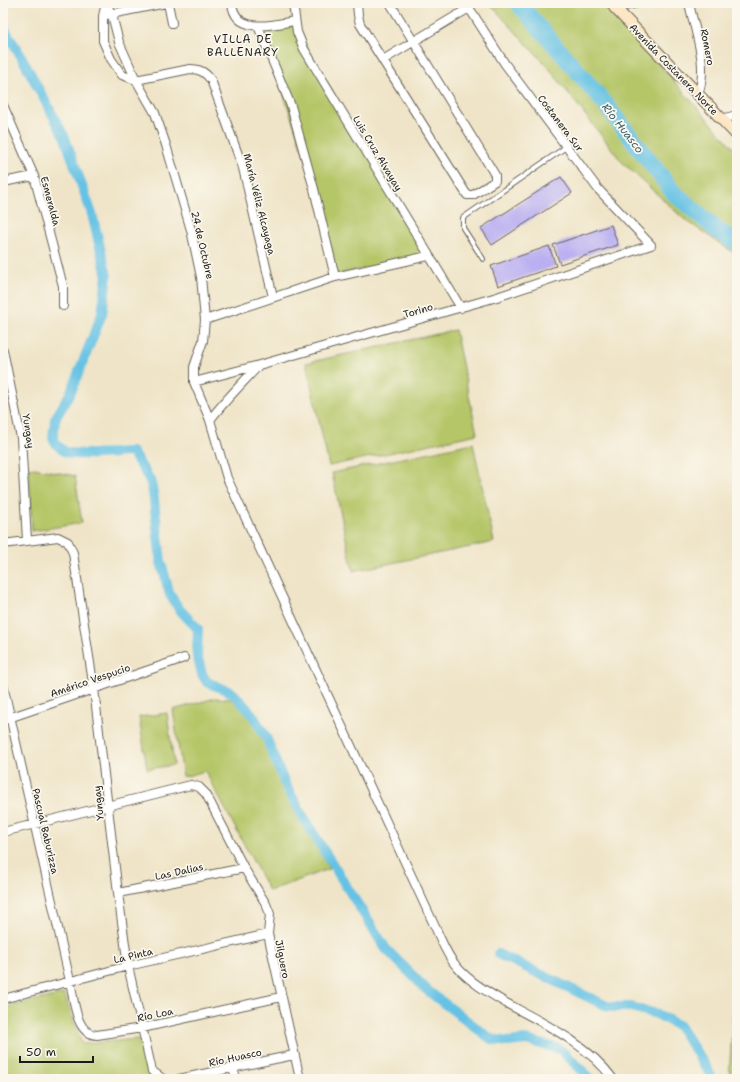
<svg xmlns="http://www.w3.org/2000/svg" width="740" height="1082" viewBox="0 0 740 1082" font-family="'Shantell Sans',sans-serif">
	<rect width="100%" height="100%" fill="#fbf7ec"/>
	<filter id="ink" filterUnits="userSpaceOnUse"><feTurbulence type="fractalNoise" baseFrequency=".025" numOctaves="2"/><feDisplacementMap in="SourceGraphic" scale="8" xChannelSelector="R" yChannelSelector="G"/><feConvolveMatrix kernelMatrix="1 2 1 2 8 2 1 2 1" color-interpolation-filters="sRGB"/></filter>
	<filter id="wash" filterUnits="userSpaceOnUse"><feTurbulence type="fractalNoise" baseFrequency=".012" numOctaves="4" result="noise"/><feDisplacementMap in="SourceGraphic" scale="16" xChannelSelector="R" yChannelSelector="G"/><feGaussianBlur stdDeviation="0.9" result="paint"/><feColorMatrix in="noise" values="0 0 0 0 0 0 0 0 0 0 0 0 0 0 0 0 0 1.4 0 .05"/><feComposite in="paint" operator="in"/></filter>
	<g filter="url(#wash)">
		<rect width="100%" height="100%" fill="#efe4c7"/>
		<path fill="#b5c668" stroke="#687142" d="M489,3H604L737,152V255L684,219L622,162L548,67Z
			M293,23L426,255L336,275L316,189L261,28Z
			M455,330L477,434L329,466L306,363Z
			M473,443L494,542L353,571L332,473Z
			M29,467L75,476L82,523L32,531Z
			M215,698L232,699L260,727L329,869L269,891L205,771L183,777L173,710Z
			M167,713L174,765L147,769L139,717Z
			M737,945V1079H729Z
			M64,994L82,1044L138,1039L156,1079H3V1008Z"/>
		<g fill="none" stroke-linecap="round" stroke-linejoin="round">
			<path stroke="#66c2e4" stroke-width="10" d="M3,26L21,56L65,138L92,214L107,276L102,314L70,394L55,419L53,438C56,444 60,449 66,452C79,457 117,452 132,452L150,480L153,492L161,562L170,595L180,610L198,629L197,655L202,674L207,682L233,693L252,714L266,737L284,782L304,819L386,949L428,991L491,1039L508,1042L526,1040L560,1049L591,1079
				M498,954L609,1007H631L657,1014L679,1026L708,1070L712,1079"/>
			<path stroke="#66c2e4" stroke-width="17" d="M518,3L598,95L674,193L717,230L737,243"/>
		</g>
		<g id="blocks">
			<path fill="#baaff1" d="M561,177L572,193L492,245L481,228Z
				M611,225L618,245L560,264L553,245Z
				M549,246L556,266L498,286L491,266Z"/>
		</g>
	</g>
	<g filter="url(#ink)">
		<use href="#blocks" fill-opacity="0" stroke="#666258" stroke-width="1"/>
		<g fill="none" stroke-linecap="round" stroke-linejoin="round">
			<defs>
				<path id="lane" d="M483,259L463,228V218L566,147"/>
				<path id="street" d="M106,3L112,15L119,42L136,80L155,113L166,145L191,230L201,277L205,320L203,341L194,367V382L210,420L227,478L436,929C442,942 447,956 457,967C470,982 489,993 506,1003C543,1023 588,1044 613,1079
					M106,3L103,16V41L111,59L122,75L136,80L190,69C200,69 205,72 211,80L243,168L273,297
					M168,3L172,23
					M232,3C235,35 273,25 294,21
					M293,3L297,32L304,49L461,308
					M357,3L358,15L360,24L467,195H473L495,181V175L390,3
					M689,3C695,32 709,66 698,94
					M615,8L638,3
					M106,15L166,3
					M258,26L291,106L314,189L335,277
					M383,60L469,8
					M3,105L34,176L63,286V306
					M721,119L737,115
					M3,182L34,176
					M205,320L335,277L428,256
					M3,350L21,438L27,540
					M194,382L259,365
					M210,420C225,400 242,384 259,365L497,297L651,245L598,189L505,64L466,3
					M3,544L58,537L68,542L73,553L94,689L118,893L128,966L152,1071L163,1079
					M3,685L70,981C74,998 75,1035 97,1035L142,1028L281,997
					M3,720L184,658
					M3,832L191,785L199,787L206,794L244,868L266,904L270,914L268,934L273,957L300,1079
					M118,893L244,868
					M3,999L128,966L268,934
					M233,1068L236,1079
					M179,1079L294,1055"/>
				<path id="secondary" d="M612,3L615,8L737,135"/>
			</defs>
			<use href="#lane" stroke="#666258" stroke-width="6"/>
			<use href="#street" stroke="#666258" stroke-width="10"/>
			<use href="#secondary" stroke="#666258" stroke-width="13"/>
			<use href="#lane" stroke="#fff" stroke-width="4"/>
			<use href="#street" stroke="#fff" stroke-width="8"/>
			<use href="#secondary" stroke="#fce6c4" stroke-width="11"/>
		</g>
	</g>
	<g text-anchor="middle" stroke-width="3.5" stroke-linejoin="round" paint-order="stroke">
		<g font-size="10" fill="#1c1c1c" stroke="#fbf7ec">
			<text transform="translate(708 47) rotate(79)" y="4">Romero</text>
			<text transform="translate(674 69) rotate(46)" y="4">Avenida Costanera Norte</text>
			<text transform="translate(561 123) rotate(53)" y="4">Costanera Sur</text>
			<text transform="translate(378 153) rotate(59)" y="4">Luis Cruz Alvayay</text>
			<text transform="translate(51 201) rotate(75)" y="4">Esmeralda</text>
			<text transform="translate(260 204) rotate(76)" y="4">María Véliz Alcayaga</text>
			<text transform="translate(203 245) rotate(77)" y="4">24 de Octubre</text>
			<text transform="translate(418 310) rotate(-16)" y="4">Torino</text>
			<text transform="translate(29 431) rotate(82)" y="4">Yungay</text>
			<text transform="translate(90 680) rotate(-19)" y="4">Américo Vespucio</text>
			<text transform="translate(98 803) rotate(-96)" y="4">Yungay</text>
			<text transform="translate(46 831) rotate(77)" y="4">Pascual Baburizza</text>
			<text transform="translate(179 871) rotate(-12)" y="4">Las Dalias</text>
			<text transform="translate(133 955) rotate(-13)" y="4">La Pinta</text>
			<text transform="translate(283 959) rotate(79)" y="4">Jilguero</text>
			<text transform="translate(155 1014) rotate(-12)" y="4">Río Loa</text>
			<text transform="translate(235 1057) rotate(-12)" y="4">Río Huasco</text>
		</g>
		<g font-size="11" letter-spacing="1" fill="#1c1c1c" stroke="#fbf7ec">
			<text x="243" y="43">VILLA DE<tspan x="243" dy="13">BALLENARY</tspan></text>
		</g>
		<g font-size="11" font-style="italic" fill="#3a5e6c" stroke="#fbf7ec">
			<text transform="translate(623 128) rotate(52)" y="4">Río Huasco</text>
		</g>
	</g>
	<rect width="740" height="1082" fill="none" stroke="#fbf7ec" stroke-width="16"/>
	<path d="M20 1056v6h73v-6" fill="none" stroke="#1c1c1c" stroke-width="2"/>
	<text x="26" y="1056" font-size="12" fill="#1c1c1c" stroke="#fbf7ec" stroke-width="3" paint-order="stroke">50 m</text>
</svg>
